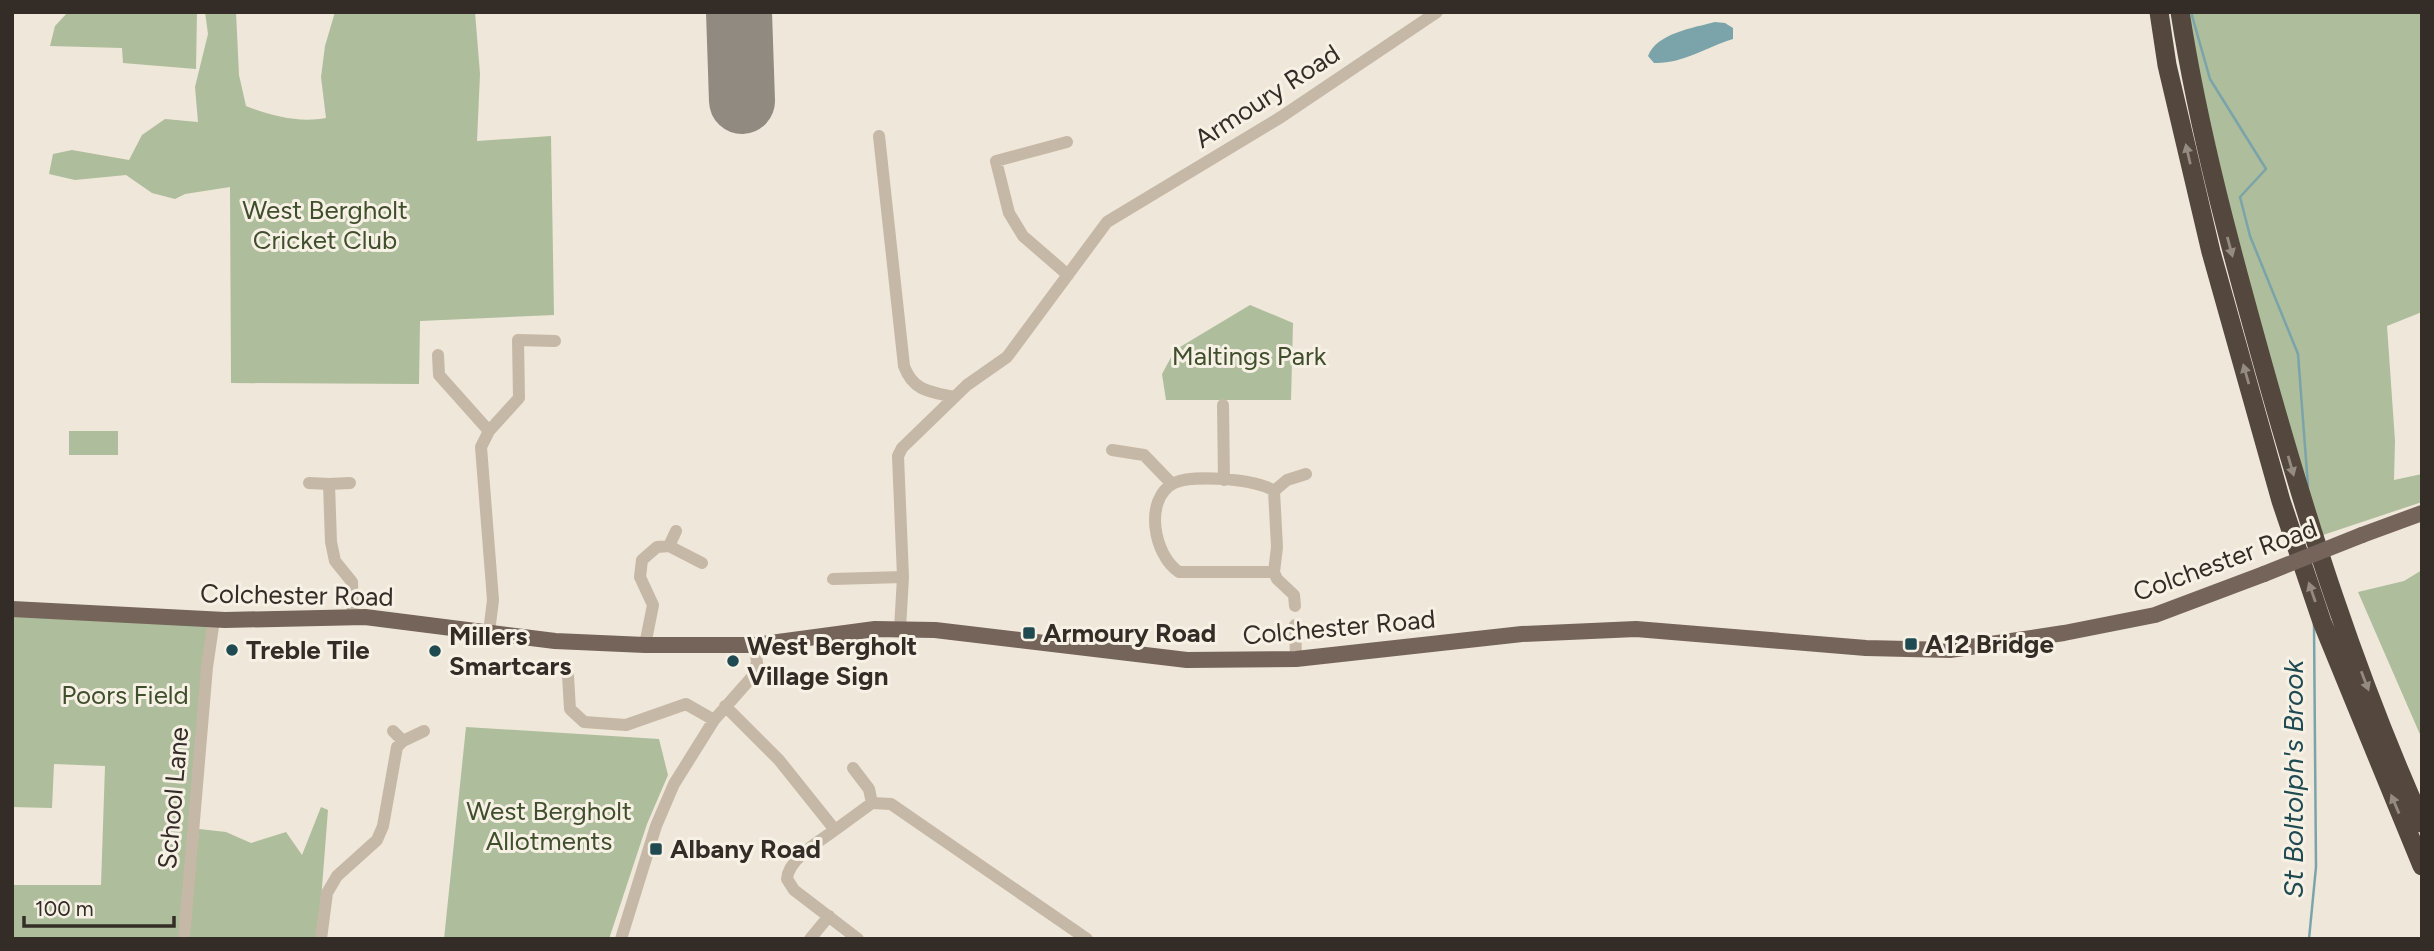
<svg xmlns="http://www.w3.org/2000/svg" width="2434" height="951" viewBox="0 0 2434 951" font-family="Figtree,sans-serif">
	<rect width="100%" height="100%" fill="#efe7d9"/>
	<path fill="#aebd9b" d="M68,12H197L196,69L123,63L122,48L50,46L55,26Z
		M205,12H236L239,75L246,106C271,116 299,123 326,118L321,77L325,46L335,12H475L480,74L477,141L551,136L554,315L420,321L419,384L231,383L230,187L185,194L175,199L152,193L126,175L75,180L49,174L53,154L72,150L129,160L142,135L165,119L198,122L195,87L208,34Z
		M2190,12H2422V312L2387,326L2395,441L2394,480L2422,474V502L2323,535L2271,372L2184,42Z
		M1250,305L1293,323L1291,400H1166L1162,374L1175,350Z
		M69,431H118V455H69Z
		M2422,570V739L2358,592L2404,581Z
		M12,616L210,625L181,939H12V885H101L105,766L54,764L52,808L12,807Z
		M466,727L659,739L668,775L647,824L609,939H444Z
		M321,807L328,810L318,939H188L199,829L226,832L251,843L286,832L302,855Z"/>
	<path fill="#7aa4aa" d="M1715,22L1725,23L1733,28V39C1707,47 1682,64 1654,63L1648,56C1657,33 1693,28 1715,22Z"/>
	<g fill="none" stroke-linecap="round" stroke-linejoin="round">
		<path stroke="#7aa4aa" stroke-width="2.5" d="M2191,12L2210,79L2266,169L2240,197L2250,236L2298,354L2308,486
			M2309,939L2316,867L2314,624"/>
		<path stroke="#918a80" stroke-width="66" d="M739,12L742,101"/>
		<path stroke="#c6b8a6" stroke-width="12" d="M879,136L904,366C913,391 930,392 954,397
			M1067,142L996,161L1009,213L1023,236L1068,275
			M438,355L439,375L489,431
			M1223,405L1224,480
			M1112,450L1144,455L1172,484
			M309,483L329,484L331,542L335,561L352,582L353,616
			M329,484L350,483
			M1274,491L1287,480L1306,474
			M669,546L676,531
			M1274,572H1179C1154,556 1143,499 1174,483C1193,474 1258,479 1274,491L1277,547L1274,572L1277,579L1294,595L1295,606
			M833,579L903,577
			M1295,625L1296,659
			M900,629L903,577L898,456L902,448L967,385L1007,357L1107,222L1281,117L1437,12
			M489,632L493,600L481,447L489,431L519,398L518,340L555,341
			M645,645L653,605L640,577L642,560L657,547L669,546L702,563
			M568,676L570,709L584,722L626,725L686,704L714,720
			M725,706L779,760L835,830L872,803L891,804L1087,939
			M393,731L403,741
			M853,768L869,789L872,803
			M835,830C820,841 788,859 787,879L794,890L858,939
			M184,939L207,667L214,620
			M321,939L327,893L337,876L377,840L383,826L397,747L403,741L424,731
			M621,939L656,826L674,784L714,720L752,677L757,663L755,645
			M810,939L829,916"/>
		<path stroke="#746459" stroke-width="16" d="M2362,535L2422,513
			M12,609L225,620L365,617L555,641L645,645H755L875,629L935,630L1187,660L1296,659L1522,634L1636,629L1866,648L1950,650L2064,633L2155,615L2264,574"/>
		<path stroke="#53473e" stroke-width="19" d="M2159,12L2167,65L2211,252L2281,501L2322,622L2422,866
			M2180,12C2199,133 2231,250 2264,368C2307,522 2356,676 2422,823"/>
		<path stroke="#746459" stroke-width="16" d="M2264,574L2362,535"/>
	</g>
	<defs><path id="oneway-solid" d="M-6-.8H1V-3.2L6.5 0L1 3.2V.8H-6Z" transform="scale(1.75)"/></defs>
	<g fill="#958b81">
		<use href="#oneway-solid" transform="translate(2188 154) rotate(-103)"/>
		<use href="#oneway-solid" transform="translate(2230 247) rotate(75)"/>
		<use href="#oneway-solid" transform="translate(2246 374) rotate(-106)"/>
		<use href="#oneway-solid" transform="translate(2291 466) rotate(74)"/>
		<use href="#oneway-solid" transform="translate(2312 592) rotate(-109)"/>
		<use href="#oneway-solid" transform="translate(2365 681) rotate(69)"/>
		<use href="#oneway-solid" transform="translate(2395 804) rotate(-113)"/>
	</g>
	<g fill="#1f4a51" stroke="#f7f1e5" stroke-width="2.5">
		<rect x="1022" y="626" width="14" height="14" rx="3.5"/>
		<rect x="1904" y="637" width="14" height="14" rx="3.5"/>
		<circle cx="232" cy="650" r="7"/>
		<circle cx="435" cy="651" r="7"/>
		<circle cx="733" cy="661" r="7"/>
		<rect x="649" y="842" width="14" height="14" rx="3.5"/>
	</g>
	<g text-anchor="middle" stroke-width="6" stroke-linejoin="round" paint-order="stroke">
		<g font-size="26" fill="#332c27" stroke="#f7f1e5">
			<text transform="translate(1267 96) rotate(-33)" y="9">Armoury Road</text>
			<text transform="translate(2225 560) rotate(-20)" y="9">Colchester Road</text>
			<text transform="translate(297 595) rotate(1)" y="9">Colchester Road</text>
			<text transform="translate(1339 627) rotate(-5)" y="9">Colchester Road</text>
			<text transform="translate(173 798) rotate(-85)" y="9">School Lane</text>
		</g>
		<g font-size="26" fill="#3f4f2c" stroke="#f7f1e5">
			<text x="325" y="219">West Bergholt<tspan x="325" dy="30">Cricket Club</tspan></text>
			<text x="1249" y="365">Maltings Park</text>
			<text x="125" y="704">Poors Field</text>
			<text x="549" y="820">West Bergholt<tspan x="549" dy="30">Allotments</tspan></text>
		</g>
		<g font-size="26" font-weight="bold" fill="#332c27" stroke="#f7f1e5" text-anchor="start">
			<text x="1043" y="642">Armoury Road</text>
			<text x="449" y="645">Millers<tspan x="449" dy="30">Smartcars</tspan></text>
			<text x="1925" y="653">A12 Bridge</text>
			<text x="747" y="655">West Bergholt<tspan x="747" dy="30">Village Sign</tspan></text>
			<text x="246" y="659">Treble Tile</text>
			<text x="670" y="858">Albany Road</text>
		</g>
		<g font-size="28" font-style="italic" fill="#1f4a51" stroke="#f7f1e5">
			<text transform="translate(2293 779) rotate(-90)" y="10">St Boltolph's Brook</text>
		</g>
	</g>
	<rect width="2434" height="951" fill="none" stroke="#332c27" stroke-width="28"/>
	<path d="M24 916v10h150v-10" fill="none" stroke="#332c27" stroke-width="3.5"/>
	<text x="35" y="916" font-size="21" fill="#332c27" stroke="#f7f1e5" stroke-width="5" paint-order="stroke">100 m</text>
</svg>
